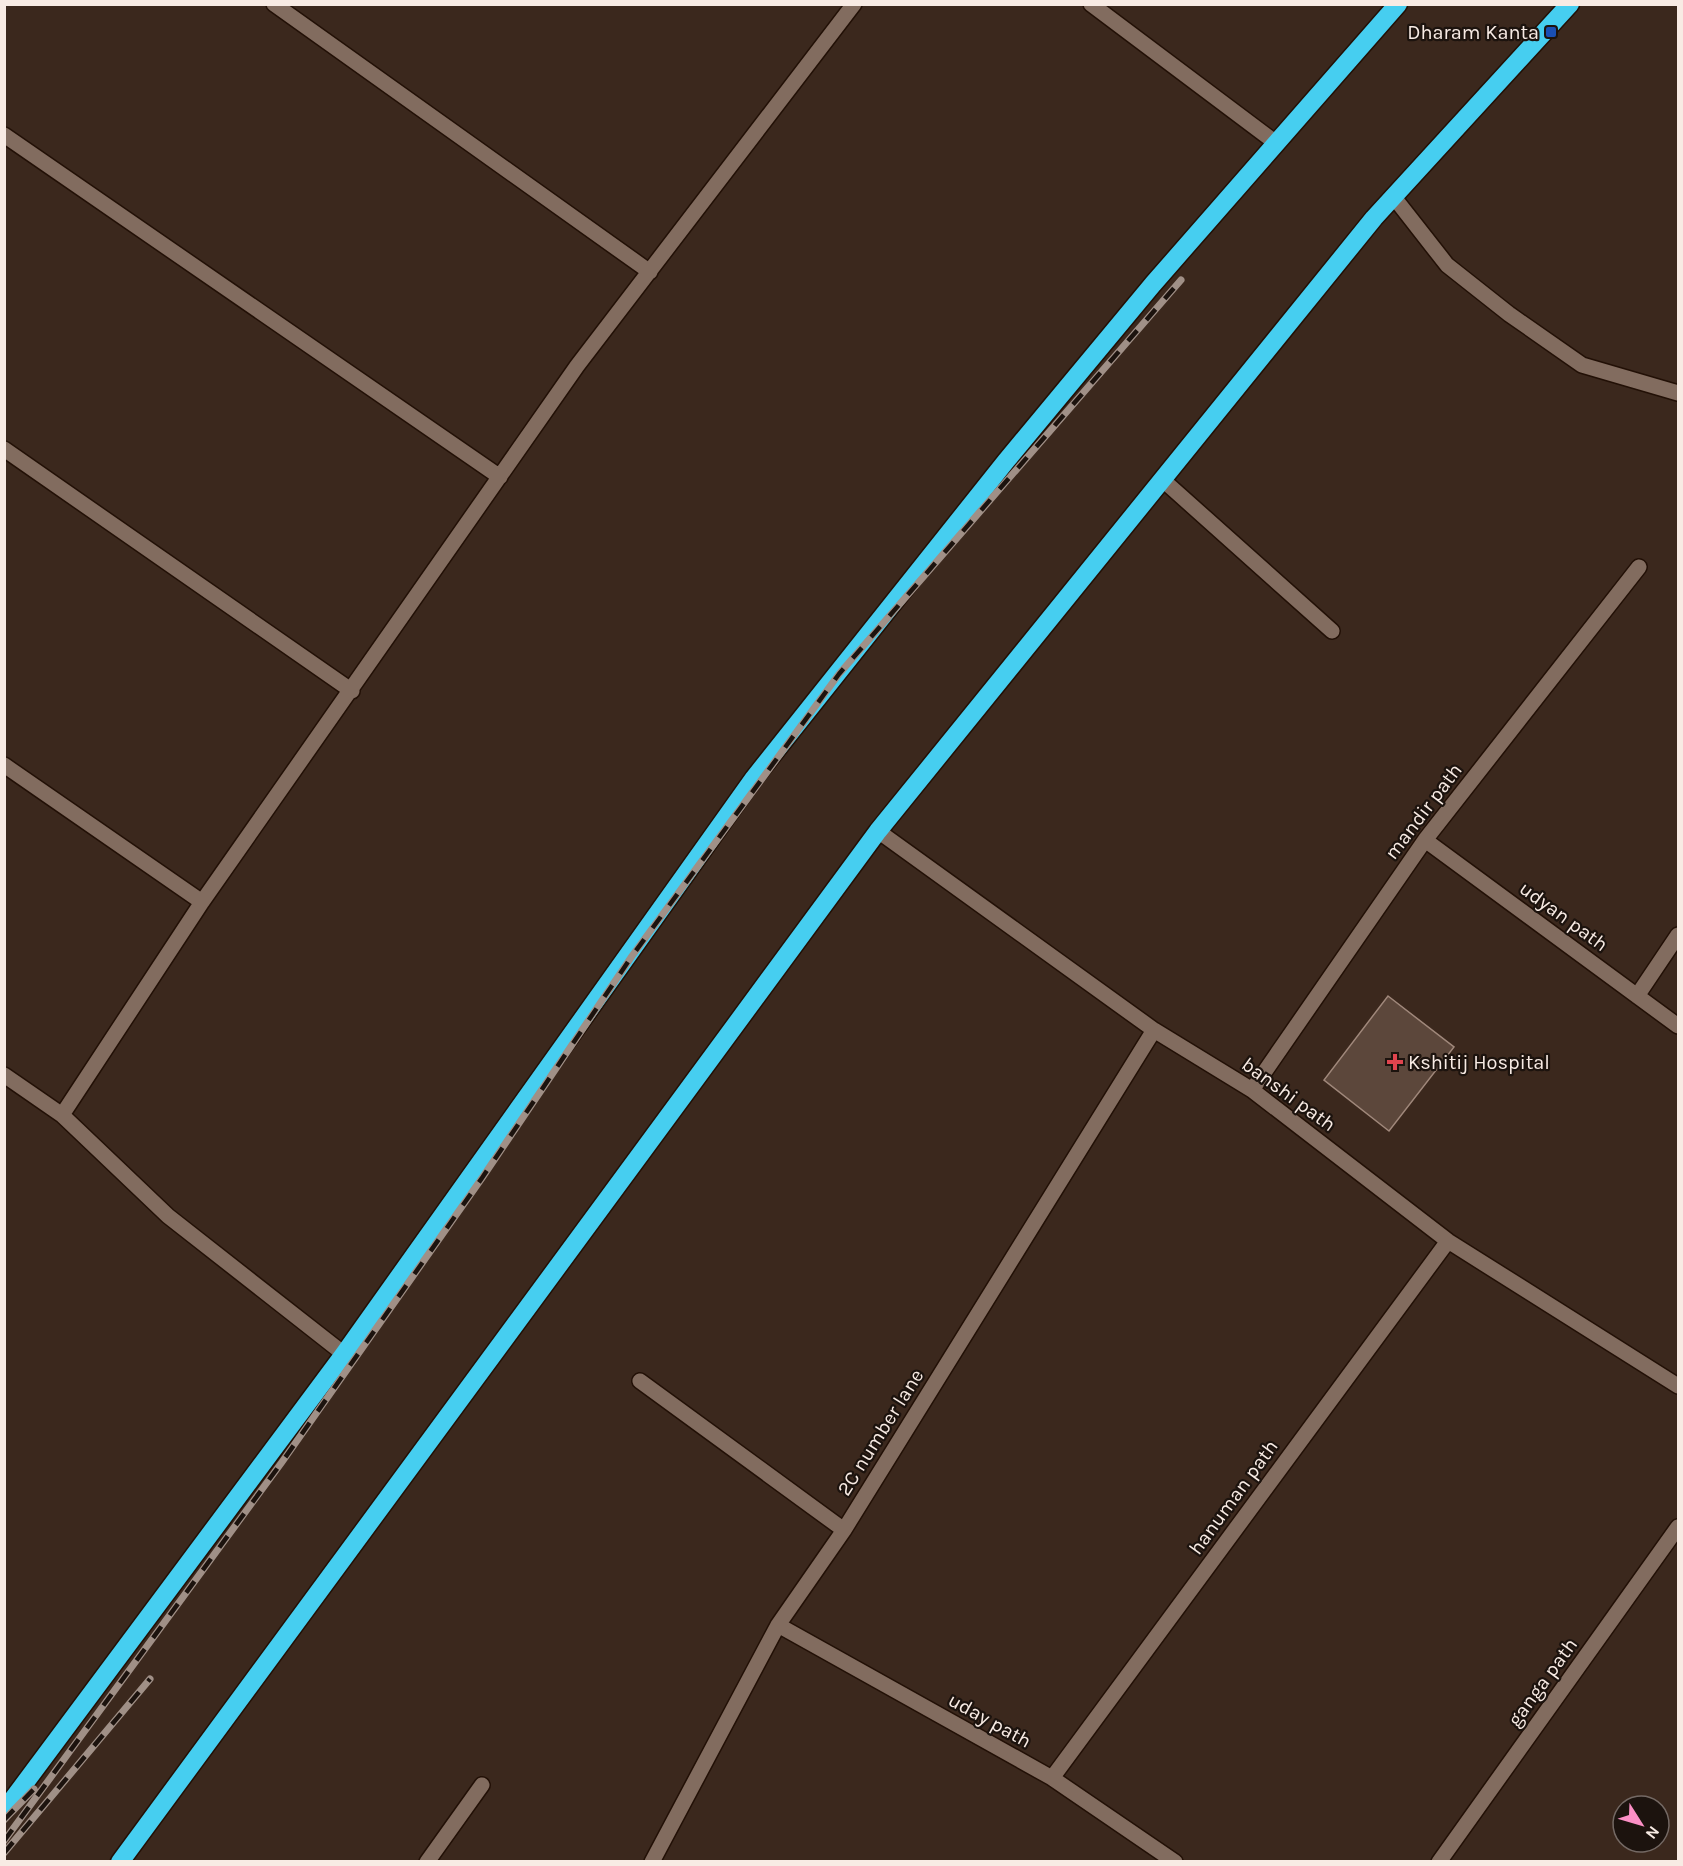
<svg xmlns="http://www.w3.org/2000/svg" width="1683" height="1866" viewBox="0 0 1683 1866" font-family="Karla,sans-serif">
	<rect width="100%" height="100%" fill="#3b281d"/>
	<path fill="#5c473b" stroke="#a0887b" stroke-width="1.5" d="M1388,996L1454,1047L1389,1131L1324,1080Z"/>
	<g fill="none" stroke-linecap="round" stroke-linejoin="round">
		<defs>
			<path id="street" d="M274,4L650,272
				M1091,4L1276,143
				M4,135L500,477
				M1393,196L1447,265L1509,314L1582,365L1678,393
				M4,449L352,691
				M1163,480L1332,631
				M4,765L202,902
				M878,831L1154,1030L1252,1090L1448,1241L1678,1386
				M1425,840L1678,1026
				M1637,996L1678,935
				M4,1075L62,1115L168,1216L344,1354
				M1252,1090L1425,840L1639,567
				M62,1115L202,902L577,366L854,4
				M640,1381L844,1530
				M778,1625L1052,1778L1175,1862
				M1052,1778L1448,1241
				M427,1862L482,1785
				M652,1862L778,1625L844,1530L1154,1030
				M1439,1862L1678,1527"/>
			<path id="highway" d="M4,1811L344,1354L754,778L1006,461L1153,284L1398,4
				M120,1862L878,831L1374,218L1570,4"/>
		</defs>
		<use href="#street" stroke="#221006" stroke-width="18"/>
		<use href="#highway" stroke="#221006" stroke-width="21"/>
		<use href="#street" stroke="#826c5f" stroke-width="15"/>
		<use href="#highway" stroke="#46cef0" stroke-width="18"/>
		<defs>
			<path id="rail" d="M4,1820L34,1789
				M4,1841L282,1462L482,1178L632,956L839,674L1181,280
				M4,1853L150,1679"/>
		</defs>
		<use href="#rail" stroke="#a09087" stroke-width="7"/>
		<use href="#rail" stroke="#1c130e" stroke-width="4.5" stroke-dasharray="14" stroke-linecap="butt"/>
	</g>
	<rect fill="#1a4fb4" stroke="#1c130e" stroke-width="2" x="1545" y="26" width="12" height="12" rx="3"/>
	<path fill="#e0444e" stroke="#1c130e" stroke-width="2" d="M1392 1053h6v6h6v6h-6v6h-6v-6h-6v-6h6z"/>
	<g text-anchor="middle" stroke-width="4.5" stroke-linejoin="round" paint-order="stroke">
		<g font-size="20" fill="#f8ebe4" stroke="#1c130e" text-anchor="end">
			<text x="1539" y="39">Dharam Kanta</text>
			<text x="1408" y="1069" text-anchor="start">Kshitij Hospital</text>
		</g>
		<g font-size="20" fill="#f8ebe4" stroke="#1c130e">
			<text transform="translate(1423 811) rotate(-53)" y="7">mandir path</text>
			<text transform="translate(1564 916) rotate(36)" y="7">udyan path</text>
			<text transform="translate(1289 1094) rotate(36)" y="7">banshi path</text>
			<text transform="translate(880 1432) rotate(-58)" y="7">2C number lane</text>
			<text transform="translate(1233 1497) rotate(-54)" y="7">hanuman path</text>
			<text transform="translate(1542 1682) rotate(-54)" y="7">ganga path</text>
			<text transform="translate(990 1720) rotate(29)" y="7">uday path</text>
		</g>
	</g>
	<rect width="1683" height="1866" fill="none" stroke="#f8ebe4" stroke-width="12"/>
	<g transform="translate(1641 1824) rotate(127)"><circle r="28" fill="#1c130e" stroke="#746964" stroke-width="1.5"/>
	<path d="M0-4.5L10 22L0 15L-10 22Z" fill="#fb8fc5"/>
	<text y="-9" font-size="16" font-weight="bold" text-anchor="middle" fill="#f8ebe4">N</text>
	</g>
</svg>
